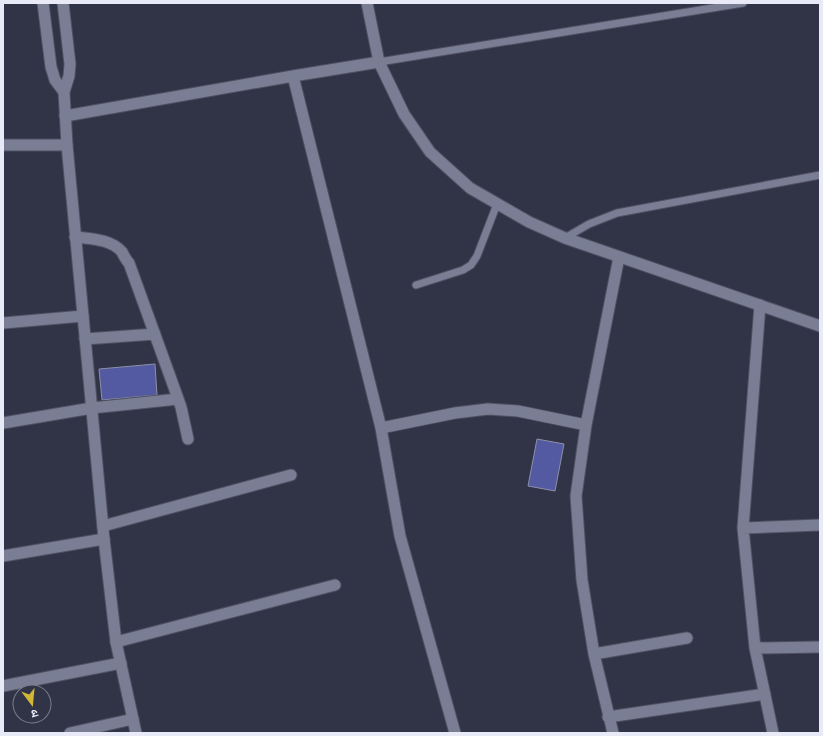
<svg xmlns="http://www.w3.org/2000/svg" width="823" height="736" viewBox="0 0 823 736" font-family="'Exo 2','Noto Sans Devanagari',sans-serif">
	<rect width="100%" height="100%" fill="#313447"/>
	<path fill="#545aa2" stroke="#8c90a7" d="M155,364L157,395L102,400L99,369Z
		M537,439L564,444L555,491L528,486Z"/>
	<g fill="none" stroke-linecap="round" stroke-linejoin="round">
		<defs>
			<path id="service" d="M379,62L743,3
				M565,238L589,224L617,213L820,175
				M416,285L463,270L471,265L477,256L497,204"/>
			<path id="minor" d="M293,76L381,428L400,536L455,733
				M65,116L293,76L379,62
				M3,145H67
				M75,237C91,239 111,239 122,252C124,256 126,260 129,263L171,379L181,407L188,439
				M760,305L743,528L755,648L773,733
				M3,323L83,316
				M85,339L155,334
				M3,423L92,408L178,399
				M381,428L455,413L488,409L518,411L586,425
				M103,526L291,475
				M743,528L820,525
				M3,556L104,539
				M116,642L335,585
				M755,648L820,647
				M594,654L687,638
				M3,686L121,663
				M608,717L765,694
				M70,733L133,719
				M613,733L594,654L582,580L576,496L586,425L619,257"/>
			<path id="tertiary" d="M43,3L51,67L55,80L64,92
				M63,3L70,64L69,76L64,92L67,145L104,539L116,642L136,733
				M367,3L379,62L404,114L430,152L470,188L529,222L565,238L820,326"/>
		</defs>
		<use href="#service" stroke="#4f5162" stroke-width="9"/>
		<use href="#minor" stroke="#4f5162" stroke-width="13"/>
		<use href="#tertiary" stroke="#4f5162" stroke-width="13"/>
		<use href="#service" stroke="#7a7e94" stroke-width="7"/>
		<use href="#minor" stroke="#7a7e94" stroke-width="11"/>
		<use href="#tertiary" stroke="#7a7e94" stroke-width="11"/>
	</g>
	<rect width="823" height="736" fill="none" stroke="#e8eaf7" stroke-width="8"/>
	<g transform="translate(32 704) rotate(164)"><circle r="19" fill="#313447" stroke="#7a7d8d"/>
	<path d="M0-3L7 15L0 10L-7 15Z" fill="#d0b736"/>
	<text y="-6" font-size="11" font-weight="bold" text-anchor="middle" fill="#e8eaf7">उ</text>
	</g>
</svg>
